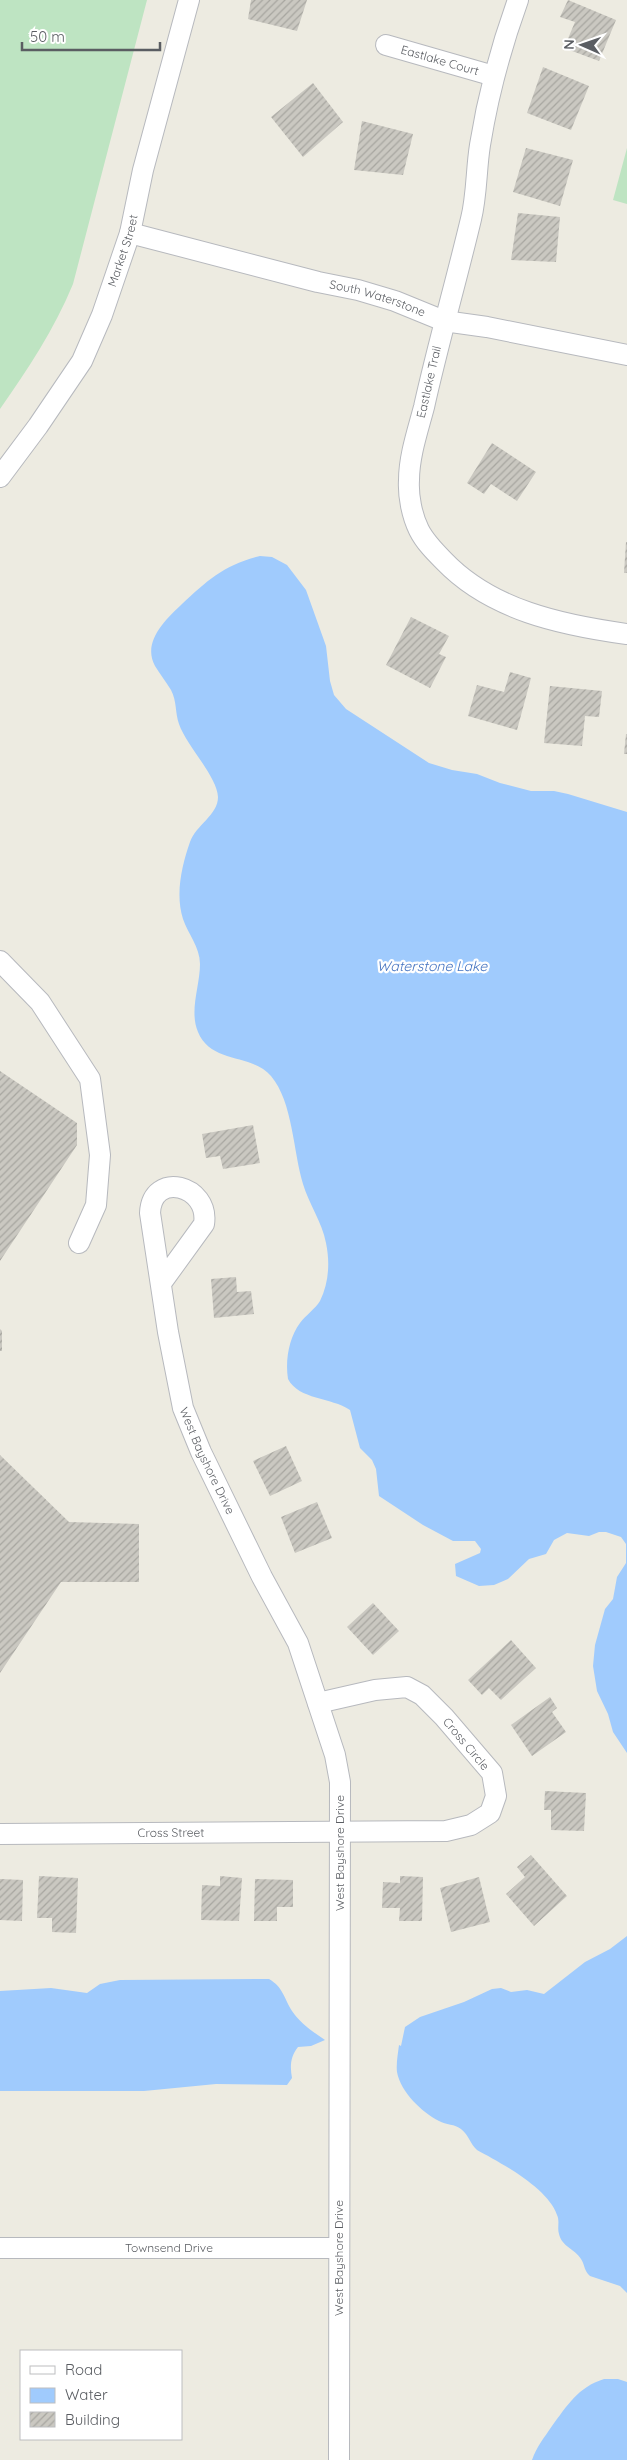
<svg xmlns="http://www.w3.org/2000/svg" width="627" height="2460" viewBox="0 0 627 2460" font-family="Quicksand,sans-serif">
	<defs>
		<pattern id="building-hatch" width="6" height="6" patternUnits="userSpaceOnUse" patternTransform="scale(1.25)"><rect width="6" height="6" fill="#cac8c1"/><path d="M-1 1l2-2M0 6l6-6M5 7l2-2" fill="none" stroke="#a7a6a0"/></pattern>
	</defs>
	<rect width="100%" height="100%" fill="#edebe1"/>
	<path fill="#bee4c2" d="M0,0H147L73,284C54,330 28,369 0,409Z
		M627,148V204L613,200Z"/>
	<path fill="#a0cbfd" d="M260,556L272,557L287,565L306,590L326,646L330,681L334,695L346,709L429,763L452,770L477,774L500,783L531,791H554L568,794L627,812V1753L613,1732L608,1714L597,1691L593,1666L595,1645L605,1609L613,1599L617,1577L626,1563V1544L621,1537L606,1532H599L589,1536L567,1533L554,1540L546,1554L529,1559L508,1579L494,1585L479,1586L456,1576L455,1564L480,1553L481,1549L475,1541H453L423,1525L379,1496L376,1469L372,1460L360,1448L350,1410C331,1397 299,1400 288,1379C285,1360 289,1338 300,1323C306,1315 315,1309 320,1301C329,1283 330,1262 326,1243C322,1222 309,1204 303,1184C293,1152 293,1102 271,1076C251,1053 211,1064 198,1032C189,1011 200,986 200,964C200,947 188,934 183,919C175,894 182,865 190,842C196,825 218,815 218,797C217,776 186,745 179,724C175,713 177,701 171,690C166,682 160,674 155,666C142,642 165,620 182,604C208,580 224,565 260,556Z
		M627,1936V2293L620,2286L590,2276C584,2271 585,2265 581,2259C574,2248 562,2247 559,2234C557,2228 560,2221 557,2215C548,2188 501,2163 477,2150C470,2144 469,2135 461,2129C455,2124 446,2125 439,2121C422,2112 401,2093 397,2072C396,2064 398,2053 399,2045L401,2046L405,2027L420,2017L464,2002L492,1989L501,1988L511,1992L527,1990L544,1994L585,1962L610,1949Z
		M269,1979C283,1987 284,1998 292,2011C300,2023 313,2032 325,2040L311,2046L298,2047C290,2057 290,2067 292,2078L287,2085L216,2084L144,2091H0V1991L51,1988L87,1993L100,1984L120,1980Z
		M604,2379H618L627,2382V2460H532C537,2446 544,2438 552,2426C567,2406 578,2387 604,2379Z"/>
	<path fill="url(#building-hatch)" d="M251,0H307L297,31L248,19Z
		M568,0L616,20L599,61L564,48L575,22L560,17Z
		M543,67L589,86L571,130L527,113Z
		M313,83L343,122L303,157L271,117Z
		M362,121L413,134L403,175L354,170Z
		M526,148L573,160L560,206L513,192Z
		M518,213L560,217L556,262L511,260Z
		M492,443L536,472L517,501L491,484L484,494L467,483Z
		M626,542H627V573H624Z
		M411,617L449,636L439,654L446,657L430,688L386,665Z
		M510,672L531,678L517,730L468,716L477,685L504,692Z
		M550,686L602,691L599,717L585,716L582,746L544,743Z
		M626,734H627V754H624Z
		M0,1071L77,1123V1145L0,1261Z
		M253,1125L260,1163L223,1169L220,1156L206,1158L202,1134Z
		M236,1277L237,1292L251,1291L254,1314L214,1318L211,1279Z
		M0,1329L2,1331V1351H0Z
		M286,1446L302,1481L270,1496L253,1461Z
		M0,1455L69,1522L139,1524V1582H61L0,1673Z
		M317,1502L332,1538L295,1553L281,1517Z
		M373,1603L399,1631L373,1655L347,1627Z
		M511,1640L536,1668L501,1700L489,1688L482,1695L468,1680Z
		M550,1697L557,1708L552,1712L566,1732L532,1756L511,1725Z
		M545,1791L586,1793L584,1831L551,1830V1810H544Z
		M531,1855L567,1896L534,1926L506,1894L525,1877L517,1867Z
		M39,1876L78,1878L76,1933L52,1932V1918H37Z
		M220,1876L242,1878L239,1921L201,1920L202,1885L220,1886Z
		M400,1876L423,1877L422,1921H399L400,1908H382L383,1882L400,1883Z
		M479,1877L490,1922L451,1932L440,1888Z
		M0,1879L23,1880L22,1921L0,1920Z
		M255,1879L293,1880V1907H277V1921H254Z"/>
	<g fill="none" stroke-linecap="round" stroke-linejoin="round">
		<defs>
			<g id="minor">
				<path d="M518,0C501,47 488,95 480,145C476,170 477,195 471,219C456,282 438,344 424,407C418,430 409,456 409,480C408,496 412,516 419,530C425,542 435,552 444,561C491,610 561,625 627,634"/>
				<path id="s1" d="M386,45L494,76"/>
				<path id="s2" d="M130,233L318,282L358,290L395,301L444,321L487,327L627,355"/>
				<path id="s3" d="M0,477L38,426L82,361L102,315L130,233L143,170L189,0"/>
				<path d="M0,961L40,1002L90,1079L100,1155L96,1205L79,1243"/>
				<path id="s4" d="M162,1282L204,1224C210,1185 152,1170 150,1213L168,1332L183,1408L201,1452L262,1577L298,1643L335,1755L340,1782L339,2460"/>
				<path id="s5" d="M0,1834L446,1831L471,1825L490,1813L496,1796L492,1773L444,1717L422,1695L407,1687L375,1690L318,1703"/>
				<path id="s6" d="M0,2248H338"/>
			</g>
		</defs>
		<use href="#minor" stroke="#b7b9be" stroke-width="22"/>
		<use href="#minor" stroke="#fff" stroke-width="20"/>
	</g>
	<g text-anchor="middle" stroke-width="4.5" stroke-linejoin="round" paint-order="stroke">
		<g font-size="12" fill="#5a5d62" stroke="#fff">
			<text dy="4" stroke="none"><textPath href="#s1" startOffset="56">Eastlake Court</textPath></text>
			<text dy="4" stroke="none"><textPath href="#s3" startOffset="260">Market Street</textPath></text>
			<text dy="4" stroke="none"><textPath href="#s2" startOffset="256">South Waterstone</textPath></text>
			<text transform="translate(429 382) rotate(-77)" y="4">Eastlake Trail</text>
			<text dy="4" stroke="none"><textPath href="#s4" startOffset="421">West Bayshore Drive</textPath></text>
			<text transform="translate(466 1744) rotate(50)" y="4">Cross Circle</text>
			<text dy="4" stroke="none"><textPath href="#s5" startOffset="171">Cross Street</textPath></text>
			<text transform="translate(340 1853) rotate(-90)" y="4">West Bayshore Drive</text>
			<text dy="4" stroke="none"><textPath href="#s6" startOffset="169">Townsend Drive</textPath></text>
			<text transform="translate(339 2258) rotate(-90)" y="4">West Bayshore Drive</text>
		</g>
		<g font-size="14" font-style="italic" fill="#4473c0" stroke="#fff">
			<text x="432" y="971">Waterstone Lake</text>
		</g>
	</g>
	<rect x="20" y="2350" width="162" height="90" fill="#ffffff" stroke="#bdbec0"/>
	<rect x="30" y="2366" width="25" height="8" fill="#ffffff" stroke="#bdbec0"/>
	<text x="65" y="2375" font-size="15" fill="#5a5d62">Road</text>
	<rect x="30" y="2388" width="25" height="15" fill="#a0cbfd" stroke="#bdbec0"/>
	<text x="65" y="2400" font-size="15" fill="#5a5d62">Water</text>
	<rect x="30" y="2412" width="25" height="15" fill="url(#building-hatch)" stroke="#bdbec0"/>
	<text x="65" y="2425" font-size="15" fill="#5a5d62">Building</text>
	<g transform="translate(582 45) rotate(272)" stroke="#ffffff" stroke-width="4" paint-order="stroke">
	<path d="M0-4L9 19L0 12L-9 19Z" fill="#5a5d62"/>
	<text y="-8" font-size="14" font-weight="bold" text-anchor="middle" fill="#5a5d62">N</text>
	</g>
	<path d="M22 42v8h138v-8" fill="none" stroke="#5a5d62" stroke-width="2.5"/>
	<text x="30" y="42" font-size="15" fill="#5a5d62" stroke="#ffffff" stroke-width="4" paint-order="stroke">50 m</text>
</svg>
